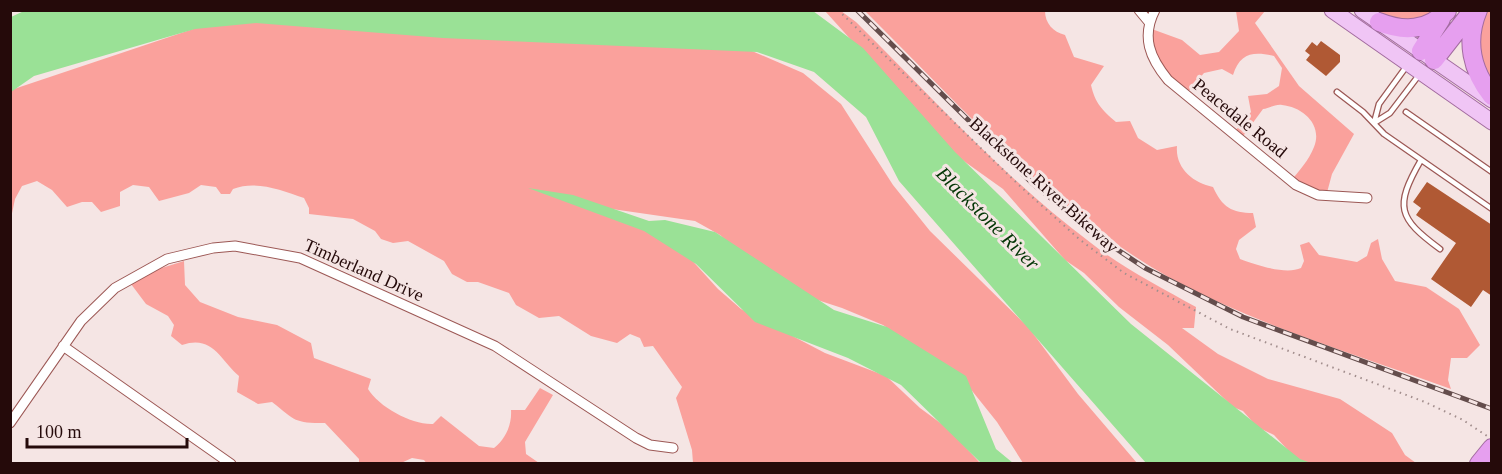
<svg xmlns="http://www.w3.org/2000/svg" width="1502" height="474" viewBox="0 0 1502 474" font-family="Georgia,serif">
	<rect width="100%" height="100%" fill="#f5e5e4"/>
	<path fill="#faa19c" d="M825,11H841L856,22C932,97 1005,179 1091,243C1123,268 1160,287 1196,307L1194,328H1182L1218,354L1268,379L1340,399L1392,433L1405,455L1416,463L1304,464L1297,460L1274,435L1257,427L1243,411L1233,407L1168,345L1119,307L1084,273L1065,260L1003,189L954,154Z
		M865,11H1045C1045,23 1053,32 1065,35L1074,57L1104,66L1091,85C1095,103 1102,110 1116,122L1130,121L1138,138L1157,150L1177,146C1175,168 1193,183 1213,187C1222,207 1232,213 1253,213L1256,227L1239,240L1236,249L1240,259C1256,265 1286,275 1301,268L1304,261L1300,245L1309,242L1319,255L1357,262L1367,256L1371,243L1378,239L1382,259L1395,281L1426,287L1459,309L1480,345L1467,358H1451L1448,380L1451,389C1358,355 1259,326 1172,279C1056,215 958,103 865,11Z
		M1236,11H1265L1255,23L1299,86L1354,134L1332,174L1325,200L1309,196L1290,182C1299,171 1309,160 1314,147C1323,125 1303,107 1282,105C1276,104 1269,108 1263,109L1241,139L1231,136L1251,112L1248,96L1267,94L1279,86L1282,68L1274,56C1253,51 1240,53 1233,75L1222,69L1204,73L1186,94L1153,62L1149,28L1182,40L1200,55L1219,52L1239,31Z
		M1359,11H1450L1428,32Z
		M1479,11H1491V101L1488,93L1475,19Z
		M268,18L745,48L803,73L841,104L893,185L930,231L1029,328L1078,394L1137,463H1023L997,422L961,377L883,325L842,308L790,291L765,275L720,235L695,221L612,209L689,257L718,289L741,309L825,353L886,376L920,408L950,430L980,463H693L692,450L676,398L682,387L653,346L644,347L640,338L630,334L617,343L591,336L559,316L539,318L516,305L509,293L478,282H467L452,274L444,261L408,241L393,243L381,239L375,231L353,219L309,214V208L304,198C281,190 256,180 233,189L230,194H221L216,187L201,185L189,193L159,201L149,187L133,185L120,192V206L101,212L92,202H82L67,207L52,190L37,181L22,186L15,199L11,218V90L202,26Z
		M184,261L185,285L200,302L238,317L277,325L311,343L314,358L371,379L368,389C379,407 412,425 433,424L441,416L479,446L494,448C506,439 512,424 511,410H525L540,388L553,395L525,442L526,454L539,463L427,464L424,460L412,458L401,463H359V459L325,423C294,423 296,421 272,402L258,404L237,392L239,376C221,361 213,334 182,345L171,336L174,325L168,316L146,304L131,284L149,272Z"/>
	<path fill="#9ae196" d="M24,11H813L863,48L955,152L1131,324L1300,459L1311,463H1146L899,181L866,117L814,72L757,52L443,38L256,23L195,29L34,76L11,92V17Z
		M528,188L573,195L649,221L665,220L715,232L834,310L887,327L966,376L996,449L1013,463H981L901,385L848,358L755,322L696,264L644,231Z"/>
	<path fill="#b05934" d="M1321,41L1340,55V62L1326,76L1306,60L1310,55L1305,51L1312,42L1317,46Z
		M1427,182L1492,225V296L1483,290L1471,307L1431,279L1456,243L1416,215L1421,208L1413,202Z"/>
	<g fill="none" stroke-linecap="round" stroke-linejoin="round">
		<defs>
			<path id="lane" d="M1337,92L1363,112L1384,134L1492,209
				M1406,112L1492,172
				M1374,123L1390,113L1419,75
				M1374,123L1379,104L1406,67
				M1421,160C1394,207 1398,218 1440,249"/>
			<path id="street" d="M1139,10L1149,22
				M1155,10C1141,37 1150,58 1168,80L1296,185L1318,195L1367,198
				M63,346L231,464
				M10,423L81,321L115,288L167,259L213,248L235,246L300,258L495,346L636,438L650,445L673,448"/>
			<path id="primary" d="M1332,10L1492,122
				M1362,10L1492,100"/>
			<path id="highway" d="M1478,10C1465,41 1472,71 1492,96
				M1379,22C1404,32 1427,31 1447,11
				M1421,51L1441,19
				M1434,60L1473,10
				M1479,464L1492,448"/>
		</defs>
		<use href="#lane" stroke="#9c5855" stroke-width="7"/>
		<use href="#street" stroke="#9c5855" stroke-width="11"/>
		<use href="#primary" stroke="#a26b9f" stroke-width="17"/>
		<use href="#highway" stroke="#a26b9f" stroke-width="20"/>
		<path stroke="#a28e8d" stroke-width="2" stroke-dasharray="1.5 4.5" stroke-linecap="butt" d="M838,10L1022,188L1079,239L1124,273L1230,329L1425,402L1463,420L1487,436"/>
		<use href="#lane" stroke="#fff" stroke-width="4.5"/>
		<use href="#street" stroke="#fff" stroke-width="9"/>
		<use href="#primary" stroke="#f0c5f5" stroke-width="15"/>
		<use href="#highway" stroke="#e69fef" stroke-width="18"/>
		<defs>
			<path id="rail" d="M857,10L1032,183L1100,238L1145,268L1243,317L1492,409"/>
		</defs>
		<use href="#rail" stroke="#644d4c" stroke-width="5"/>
		<use href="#rail" stroke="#f5e5e4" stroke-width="3" stroke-dasharray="9" stroke-linecap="butt"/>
	</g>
	<g text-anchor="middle" stroke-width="6" stroke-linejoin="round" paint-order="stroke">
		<g font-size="18" fill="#250a0a" stroke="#f5e5e4">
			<text transform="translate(1240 118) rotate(39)" y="6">Peacedale Road</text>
			<text transform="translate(1044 185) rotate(42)" y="6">Blackstone River Bikeway</text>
			<text transform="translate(364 270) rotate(24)" y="6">Timberland Drive</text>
		</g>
		<g font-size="20" font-style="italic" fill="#033605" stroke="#f5e5e4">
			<text transform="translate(988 218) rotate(45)" y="7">Blackstone River</text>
		</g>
	</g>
	<rect width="1502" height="474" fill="none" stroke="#250a0a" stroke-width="24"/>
	<path d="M27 438v9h160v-9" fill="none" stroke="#250a0a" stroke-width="3"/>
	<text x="36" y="438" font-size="18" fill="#250a0a" stroke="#f5e5e4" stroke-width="4.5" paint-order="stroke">100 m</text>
</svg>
